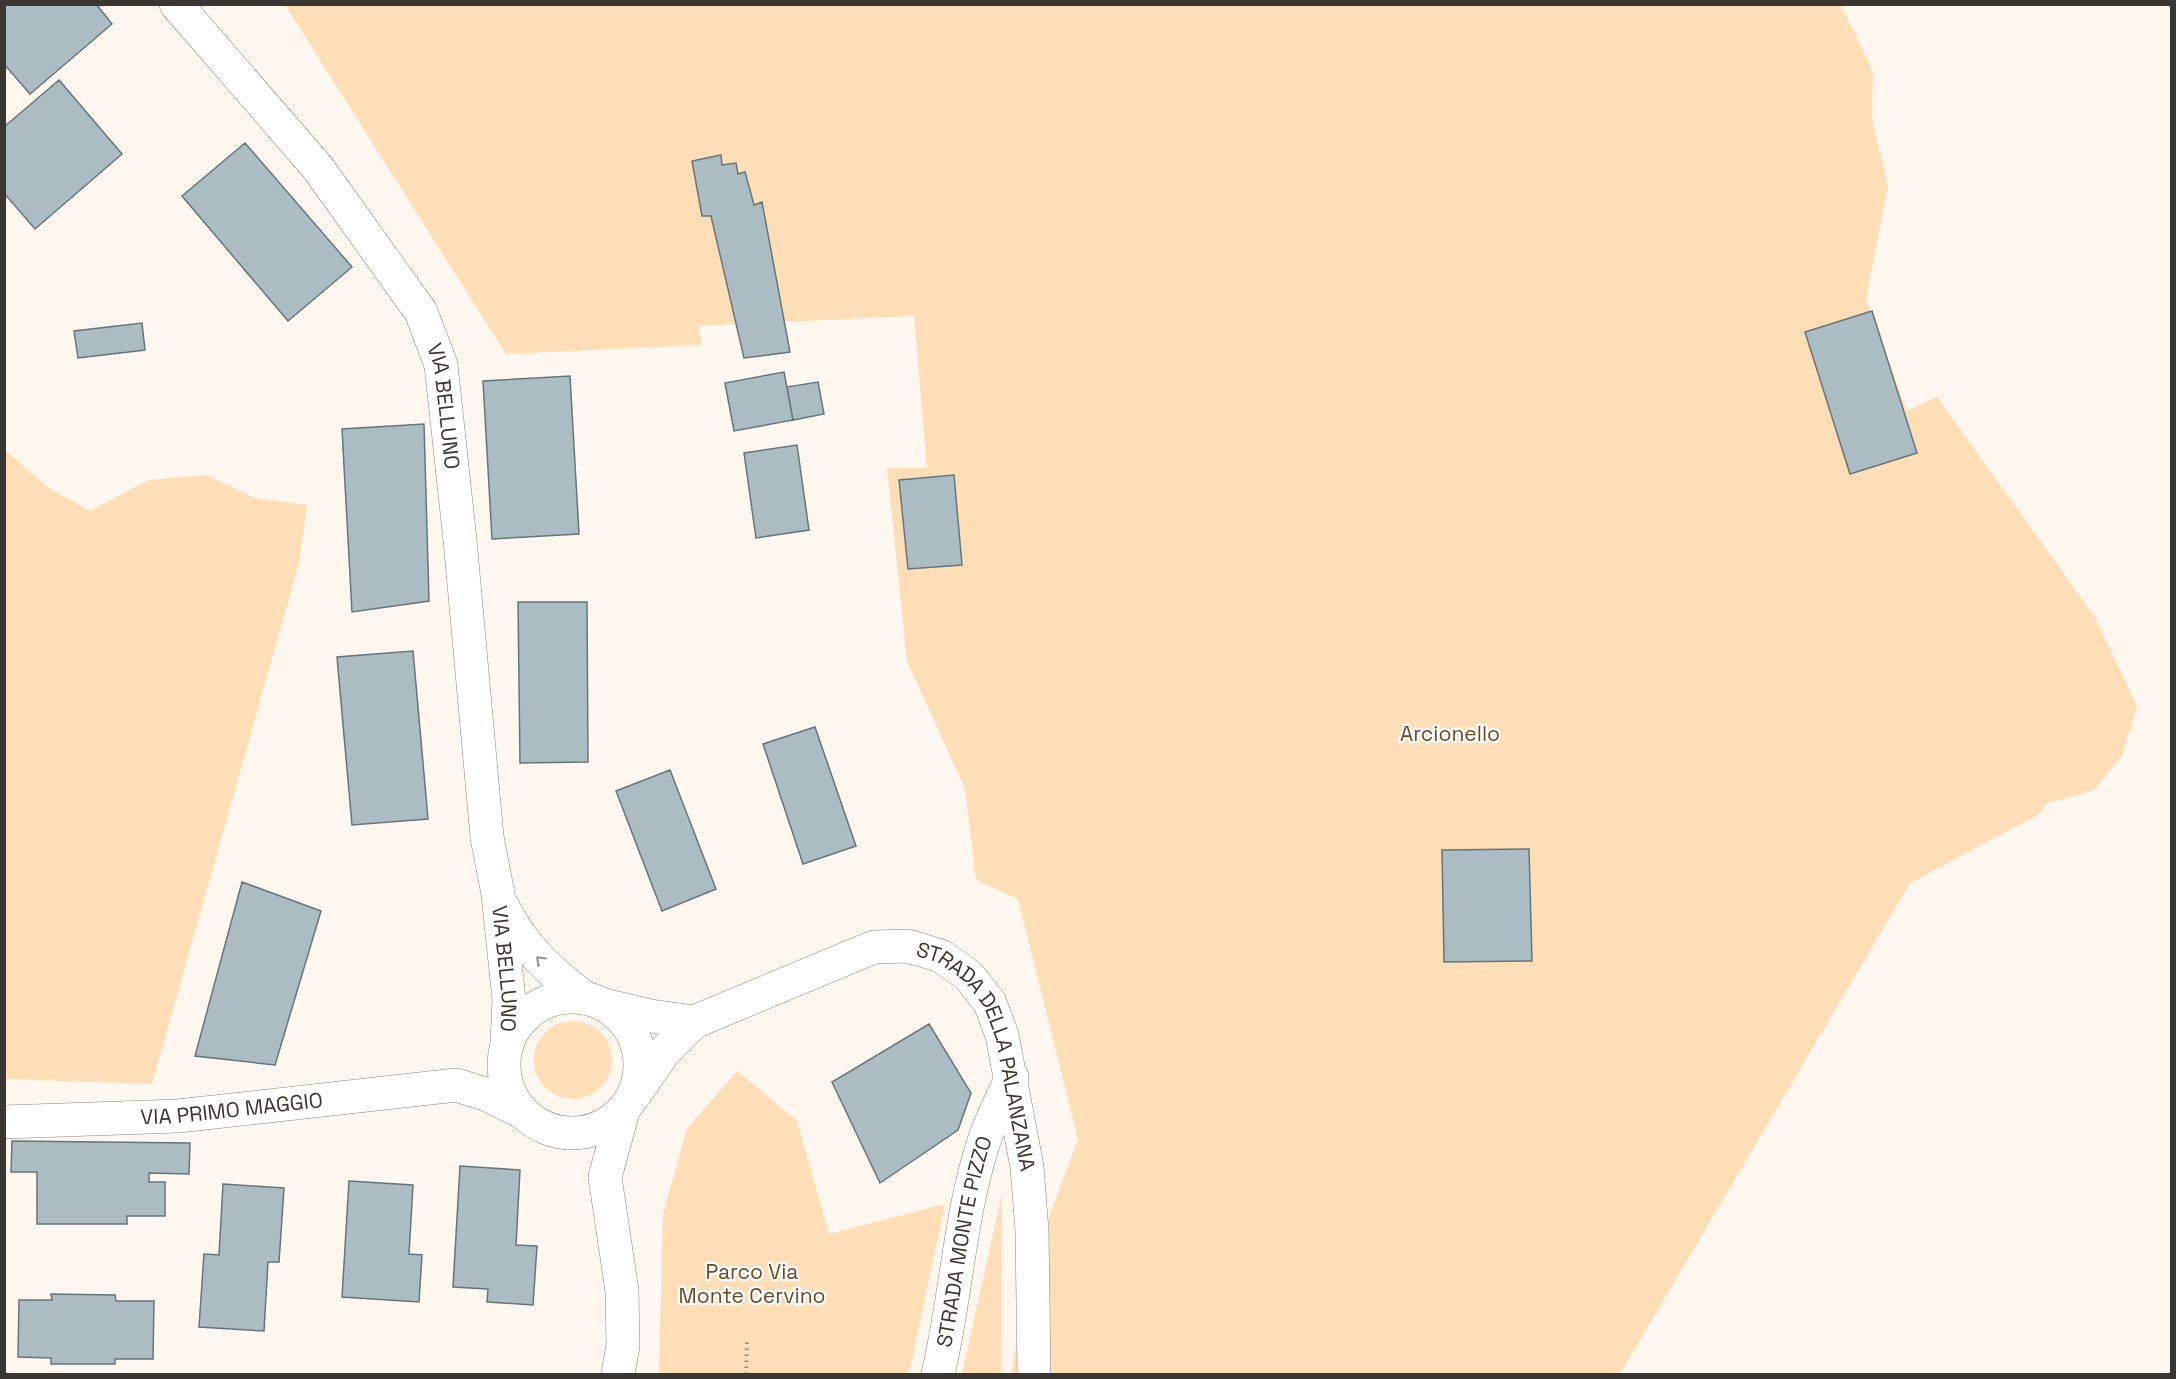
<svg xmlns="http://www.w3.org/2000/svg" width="2176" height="1379" viewBox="0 0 2176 1379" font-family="'Space Grotesk',sans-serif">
	<rect width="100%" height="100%" fill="#fef7ef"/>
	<path fill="#fedeb7" d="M285,5H1841L1873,72L1872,119L1888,186L1866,299L1907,411L1937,397L2095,617L2137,706L2122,756L2093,791L2047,803L2038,815L1910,883L1620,1374H1011L1031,1266L1078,1139L1018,899L976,880L965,789L907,661L887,468H927L914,316L698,326L702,345L506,354Z
		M5,450L49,488L90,511L149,480L207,475L254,498L307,505L299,563L152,1084L5,1079Z
		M534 1060a39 39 0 1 1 78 0a39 39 0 1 1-78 0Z
		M737,1071L797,1121L829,1234L945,1204L909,1374H659L663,1214L687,1129Z
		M1002,1194L1001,1374H962Z"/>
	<path fill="#abbdc3" stroke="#65767b" stroke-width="1.5" d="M4,4H96L112,24L30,94L4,64Z
		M59,80L122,154L35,229L4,193V127Z
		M245,143L352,267L288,321L182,196Z
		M721,155L722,165L736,163L738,174L745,172L754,205L762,202L790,352L744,358L711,216H702L692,161Z
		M1872,311L1917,453L1850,474L1805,332Z
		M142,323L145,350L78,358L74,331Z
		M784,372L793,420L734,431L725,383Z
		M570,376L579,534L492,539L483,381Z
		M818,382L824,414L793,420L787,387Z
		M424,424L429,601L352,612L342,429Z
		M797,445L809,530L756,538L744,453Z
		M954,475L962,565L908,569L899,480Z
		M518,602H587L588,762L520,763Z
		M413,651L428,819L352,825L337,657Z
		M815,727L856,846L803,864L763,744Z
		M670,770L716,889L662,911L616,791Z
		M1529,849L1532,961L1444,962L1442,850Z
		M242,882L321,911L275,1065L195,1056Z
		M929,1024L971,1093L958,1130L880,1183L832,1082Z
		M12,1141L190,1143L189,1174L149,1173V1182H165V1216H127V1224H37V1172H11Z
		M460,1166L520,1170L516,1245L537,1246L533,1305L487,1302L488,1289L453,1287Z
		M349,1181L413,1185L409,1254L422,1255L419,1302L342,1297Z
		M223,1184L284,1188L279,1262H268L264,1331L199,1327L204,1254L219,1255Z
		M51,1294L115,1295L116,1301H154L153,1359H115V1364H51V1358L18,1357L19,1300H52Z"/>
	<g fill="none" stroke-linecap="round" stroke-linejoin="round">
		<defs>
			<g id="minor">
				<path id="s1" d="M176,4L318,168L421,312L441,365L460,540L487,837L498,894L509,1000L507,1043"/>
				<path d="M503,907C522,946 550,972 585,998"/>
				<circle cx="572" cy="1065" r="68"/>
				<path d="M604,1005L651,1016L694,1022"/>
				<path id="s2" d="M635,1094L664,1052L694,1022L874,947L908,946L941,956L969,976L990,1003L1002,1035L1027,1167L1032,1231L1034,1374"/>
				<path id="s3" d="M4,1122L178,1116L456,1085L485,1094L522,1112"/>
				<path d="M618,1374L623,1345L622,1291L605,1177L623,1111"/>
				<path id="s4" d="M938,1374C956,1299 959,1219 983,1144C990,1122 1002,1099 1012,1077"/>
			</g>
		</defs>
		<use href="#minor" stroke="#908679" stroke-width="34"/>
		<path stroke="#96908a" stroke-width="4" stroke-dasharray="1.5 4.5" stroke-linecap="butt" d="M746,1374L747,1338"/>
		<use href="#minor" stroke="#fff" stroke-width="33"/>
	</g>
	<defs><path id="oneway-chevron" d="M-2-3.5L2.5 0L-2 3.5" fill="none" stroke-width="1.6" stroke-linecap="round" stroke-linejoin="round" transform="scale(1.5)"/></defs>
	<use stroke="#9c9a98" href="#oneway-chevron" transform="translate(540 960) rotate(-135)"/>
	<g text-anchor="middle" stroke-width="4.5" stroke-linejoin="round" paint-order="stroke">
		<g font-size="21" fill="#3a3631" stroke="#fff">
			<text dy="7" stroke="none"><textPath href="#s1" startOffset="492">VIA BELLUNO</textPath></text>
			<text dy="7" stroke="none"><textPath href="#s1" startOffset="1058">VIA BELLUNO</textPath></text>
			<text dy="7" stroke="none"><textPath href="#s2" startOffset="465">STRADA DELLA PALANZANA</textPath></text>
			<text dy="7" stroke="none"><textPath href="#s3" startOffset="228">VIA PRIMO MAGGIO</textPath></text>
			<text dy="7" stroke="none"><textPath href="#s4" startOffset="135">STRADA MONTE PIZZO</textPath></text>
		</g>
		<g font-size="21" fill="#664b26" stroke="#fff">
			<text x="1450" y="741">Arcionello</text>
			<text x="752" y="1279">Parco Via<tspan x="752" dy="24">Monte Cervino</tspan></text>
		</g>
	</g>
	<rect width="2176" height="1379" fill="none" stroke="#3a3631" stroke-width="12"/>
</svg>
